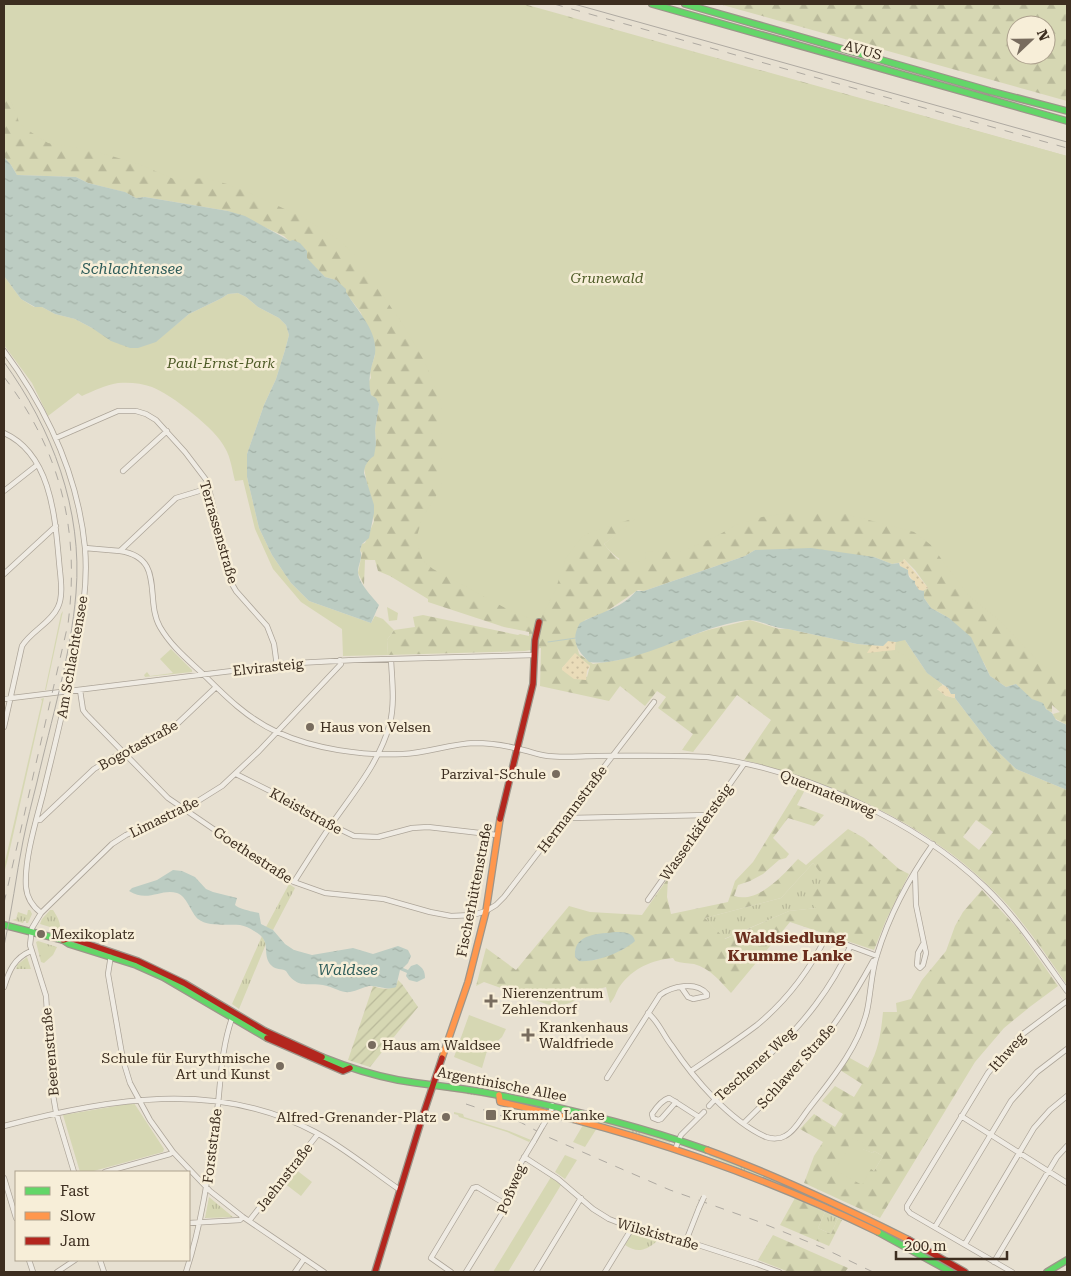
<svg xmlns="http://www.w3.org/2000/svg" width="1071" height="1276" viewBox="0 0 1071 1276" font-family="'Roboto Serif',serif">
	<defs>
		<pattern id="grass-tufts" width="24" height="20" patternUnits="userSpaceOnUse" patternTransform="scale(1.25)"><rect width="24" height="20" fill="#d6d7b3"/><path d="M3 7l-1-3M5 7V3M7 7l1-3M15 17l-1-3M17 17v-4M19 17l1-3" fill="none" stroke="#b9b99a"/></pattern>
		<pattern id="forest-firs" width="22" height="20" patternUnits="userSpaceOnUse" patternTransform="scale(1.25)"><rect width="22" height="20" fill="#d6d7b3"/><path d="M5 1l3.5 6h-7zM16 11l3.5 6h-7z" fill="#b9b99a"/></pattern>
		<pattern id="sand-dots" width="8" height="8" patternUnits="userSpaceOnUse" patternTransform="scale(1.25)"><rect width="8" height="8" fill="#eadcb9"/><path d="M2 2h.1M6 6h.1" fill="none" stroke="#cabd9f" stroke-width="1.8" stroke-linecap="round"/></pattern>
		<pattern id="garden-furrows" width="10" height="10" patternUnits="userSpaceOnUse" patternTransform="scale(1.25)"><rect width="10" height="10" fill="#d6d7b3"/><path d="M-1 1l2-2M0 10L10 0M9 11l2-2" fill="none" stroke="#b9b99a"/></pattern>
		<pattern id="water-ripples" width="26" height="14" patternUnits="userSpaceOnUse" patternTransform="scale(1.25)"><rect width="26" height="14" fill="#bcccc2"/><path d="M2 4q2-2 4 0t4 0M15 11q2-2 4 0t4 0" fill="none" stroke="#a2b0a6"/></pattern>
	</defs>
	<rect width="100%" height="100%" fill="#e7e0d1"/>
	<path fill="url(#grass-tufts)" d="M813,863L827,880L817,908L789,911L724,939L705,918L781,898Z
		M289,884L295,888L273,930L266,927Z
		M28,910H30L32,914L28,923H26V921H24L23,923L12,920L16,919L18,912L27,915Z
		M50,910H53C57,916 61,923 60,930L40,924L42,919Z
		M262,936L266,944L239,1009L232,1004Z
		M38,941L57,947L53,955L44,963L41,962L36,942Z
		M27,957L31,969H16L17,965Z
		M442,1087L497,1097V1099L442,1090Z
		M557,1108L671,1140L670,1143L609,1125L556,1111Z
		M710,1154L762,1174L874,1225L873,1227L784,1186L709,1156Z
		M209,1197L233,1217L205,1218Z
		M825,1212L838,1218L831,1234L818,1228Z
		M877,1226L961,1272H956L876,1229Z
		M633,1231L657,1237L656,1242C645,1251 637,1253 625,1245Z"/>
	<path fill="url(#forest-firs)" fill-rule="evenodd" d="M4,4H524L1067,156V725L1054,718L1053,714L1060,712L1052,705V712L1048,711C1043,704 1039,703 1032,699C1026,696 1021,689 1016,684L1006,687L990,676L984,663L949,618L931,608L924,598V592L922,591L928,588L915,570L904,559L903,562L892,564L874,557L755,550L745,556L644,591L638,590L604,613L585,620L575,638L579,654L593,664L619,660L708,630L750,620L779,629H788L857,644L883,646L888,641L900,640L927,673L943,685L937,689L946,696L955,698L991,745L1016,769L1067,790V985C1047,956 1027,926 1003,900C934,826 840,785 744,760L771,720L737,695L693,752L682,750L693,734L658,708L666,697L657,691L645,706L620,686L609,701L540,686L541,648L525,651L388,655L387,640L394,630L415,627L413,617L423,615L518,635L520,634L529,636V632L504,627L428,602V599L390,576L378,571L375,560H365L364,585L358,573L362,553L360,550L362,544L365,543L374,521L364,468L376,444L375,430L379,404L371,395L368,383L371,378L370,371L375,355L361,313L336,280L325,277L284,236L228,211L145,197L136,198L124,192L88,183L76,177L17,175L11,165L4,157ZM640,517L619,560L613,555L604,544ZM575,654L590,666L587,677L562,668ZM976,820L993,832L979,850L963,837Z
		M719,4H1067V101ZM1016,25H1046V55H1016Z
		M801,784L807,786L797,805L824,815L814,826L788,818L773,838L789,854L786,858L779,860L763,874L750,881L738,885L734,896C758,904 783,875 798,859L806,865L848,829L864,838L899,869L909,874L886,920L874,950L790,922L731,993C721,982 710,968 694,964C688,963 681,963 675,961L673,958C652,960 633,968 620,986C616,991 615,999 610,1003L606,987C600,989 591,989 586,993C573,1003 566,1006 549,1005L484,982L476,986L486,948L516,970L569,906L590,912L642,915L668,878L667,897L671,914L728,902L735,881L753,862ZM813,863L826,880L805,896L816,908L789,911L725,939L705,918L781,898ZM608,933L624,949L595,960L579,961L575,957V950L597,935Z
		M982,890L1018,929L1058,986L1031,1006L1004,1028L975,1062L880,1218L804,1183L814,1156L823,1142L800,1129L814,1114L835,1127L843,1114L822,1101L835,1086L854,1097L862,1084L840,1070L848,1057L868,1068C879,1050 881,1032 883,1012H897L896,1003L911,999L922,980L946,951L955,926L963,912ZM849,1146L862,1149L873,1153L874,1151L883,1156L874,1171Z
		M795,1198L825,1212L818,1228L831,1234L838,1218L842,1220L829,1246L780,1225Z
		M773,1235L848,1268L845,1272H789L758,1260Z"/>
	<path fill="url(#sand-dots)" d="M904,559L928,588L922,591L919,590L905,569L900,566L899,563L903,561Z
		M888,641L896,642L895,650L867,653L872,645L883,646Z
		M575,653L590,666L587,671L586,680L574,679L562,670V668Z
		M943,685L948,688L951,694H955V698L946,696L937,689Z"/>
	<path fill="#d6d7b3" d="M4,4H520L1067,156V681L1054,673L1038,661L999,620L969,596L931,545L914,532L842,513H790L762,517L736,525L715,537L683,551L646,552L645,559C627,568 615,558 604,544L638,517L591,532L582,537L566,558L555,591L539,622L507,609L433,569L423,561L416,539L423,516L442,487V404L424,360L402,323L363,267L354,254L339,240L304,218L250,193L227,184L205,178L176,180L139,164L94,151L48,143L26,129L19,123L17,115L4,88Z
		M4,276L21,299L34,307H42L55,314L75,319L92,328L155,342L189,314L222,298L228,294L238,293L246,297L258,307L279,318L286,325L289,335L285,350L276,379L264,405L247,454V477L259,528L272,555L291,583L309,601L371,623L375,616L383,619L394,630L387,640L388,655L343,656L342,629L301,602L273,569L255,529L243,480L235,481C232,470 231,458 225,448C217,430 171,394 152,387C142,383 129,382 118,383C105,385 93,391 82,396L78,393L48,416L32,383L4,345Z
		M387,607L398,613L397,620L389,621Z
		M63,611L46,690H45L61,614Z
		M900,640H905L927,673L942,684L937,689L906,656L895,650L896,642Z
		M171,649L192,670V672L145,677L144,675L147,672L150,676L173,673L160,659Z
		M44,698L7,862L4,873V866L42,701L41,699Z
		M469,1015L506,1029L502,1037L487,1051L482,1068L454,1057Z
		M134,1103L164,1149L163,1152L90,1172H80L63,1115Z
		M454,1112L463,1114L464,1117L509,1131L531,1140L529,1142L507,1132L459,1117L458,1115L454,1114Z
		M583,1125L597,1128L585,1147L573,1142Z
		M850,1137L865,1143L863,1149L873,1153L874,1151L883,1156L874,1171L871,1169L862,1185L835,1170L849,1147L848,1142Z
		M565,1155L577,1160L565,1179L555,1172Z
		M295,1169L312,1182L301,1196L284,1183Z
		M551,1177L561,1185L508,1272H493Z"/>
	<path fill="url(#garden-furrows)" d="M398,980L402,984L418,1007L370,1067L348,1060L373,986C381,989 389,990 396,986Z"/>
	<path fill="url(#water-ripples)" d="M4,157L11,165L17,175L76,177L88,183L125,192L136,198L145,197L228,211L245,216L290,241L293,240L300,243L307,251V258L325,277L336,280L346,289V292C357,311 378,330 375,354C374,359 372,364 371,369C369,378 369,386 371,395L376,398L379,404L375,430L376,444L374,456C368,460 364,466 364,473L374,505V513L369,538L362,544L360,550C363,557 359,563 358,570C357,582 372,596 379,605L371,623L309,601L291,583L272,555L259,528L247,477V454L264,405L276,379L285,350L289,335L286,325L279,318L258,307L246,297L238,293L228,294L222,298L189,314L156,342L138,348H130L111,341L92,328L75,319L55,314L42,307H35L21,299L4,276Z
		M811,548L874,557L892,564L899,563L900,566L908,570C908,576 909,579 915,581V584L919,590L924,591V598L931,608L949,618L971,637L990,676L1006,687L1016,684L1032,699L1043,703L1046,709L1052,713L1056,720L1067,725V790L1016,769L991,745L955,698V694H951L948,688L927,673L905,640L896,642L888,641L883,646L857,644L788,629C775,629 758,619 748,620C708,625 673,645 635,656C620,660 604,664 589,662C577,650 570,640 580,623C598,613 623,608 636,591H644L745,556L755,550Z
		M173,870L182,871L195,877L206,889L213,892L237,898L235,905C239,909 254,912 259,913L261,924L273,930L285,944L294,950L312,955L353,948L373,954L398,946L408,950L411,956L408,963L403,968L408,970L411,966L417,964C423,968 425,971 425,978L417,982L409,980L406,976L407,973L400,970L396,987C386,991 379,985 369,986C363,987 357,991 350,992C342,993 335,988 327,986C310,981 298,991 286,971C281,968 276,970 272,966C260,955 274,941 254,931C250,928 245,926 240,925C228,924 208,927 198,919C191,913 187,896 177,893C161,888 148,903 129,891L132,888L157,880Z
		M616,932C624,932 633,932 635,941C623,952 595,963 579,961L575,957C573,933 599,934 616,932Z"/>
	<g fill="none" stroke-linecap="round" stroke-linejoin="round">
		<path stroke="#bcccc2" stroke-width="1" d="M548,642L576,638"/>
		<defs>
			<path id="street" d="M4,351C47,409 78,475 85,548C88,584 82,619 75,654C66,701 54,748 43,794C36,821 24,860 26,887C27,898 32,906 41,913
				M4,433C51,454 55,517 59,561C60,575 64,594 58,607C51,623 31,631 22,646L4,727
				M56,438L118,411H136L146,414L156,420L185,452L207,481L232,584L236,591L267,626L274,644L277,666
				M123,471L167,431
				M4,491L37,465
				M85,548L120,551L176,498L209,488
				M120,551C166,558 144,599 160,627C171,646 187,659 203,674C225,696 248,719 277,732C314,749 362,756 403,754C427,753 450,744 474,743C488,743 504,745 519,749C529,751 538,755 548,756C564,758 581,756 597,756C634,756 670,755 707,757C803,769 915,820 985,887C1017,918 1041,955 1067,991
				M4,574L56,526
				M80,690L83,710L86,714L168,798L269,867L294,882L325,893L384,899L430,912L451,916L473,915L486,911L496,905L504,897L654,702
				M4,699L297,663L354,660L534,655
				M236,774L302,807L331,825L354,836L378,837L412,828L428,827L497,835
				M567,816L570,818L709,815
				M37,820H40L94,769L119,754L155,738L176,725L216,687
				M915,872L916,905L926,953L923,965L920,968L917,965L918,953L923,944
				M294,882C306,863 318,844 331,825C353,793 380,762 390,723C395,702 392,681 391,659
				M648,900L744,764
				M111,955L108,974L123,1060L130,1083L150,1120L173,1152L210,1191L243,1217L324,1272
				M4,987C9,971 14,958 31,951
				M648,1013C659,1022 663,1035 672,1046C694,1079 730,1121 766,1137C772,1139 780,1139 785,1136C794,1132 801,1119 807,1111C830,1081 858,1049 867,1011C871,993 871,973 877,955C889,916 909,878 933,844
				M691,1071C713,1056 736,1041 757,1025C786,1001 809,971 826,937L877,956
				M607,1078L660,995C672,986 696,981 707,994V996L693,999L688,997L681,987
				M676,1102L661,1119L658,1120L653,1118L652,1114C656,1108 662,1100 669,1098C679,1104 689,1111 699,1117
				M709,1106C727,1086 750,1071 770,1054C803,1025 832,987 850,947
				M961,1116L1067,1183
				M744,1123C777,1090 811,1058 837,1020C850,1001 862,981 873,961
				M4,1126C106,1099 217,1079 315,1132C345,1148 372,1171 400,1190
				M542,1127L551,1112L552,1105
				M676,1147L681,1135L704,1112
				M524,1157L558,1179L593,1209L609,1219L632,1228L686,1241L757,1264L779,1272
				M74,1172L56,1112L52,1089L46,996L30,945L32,928L41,913L112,844L126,835L182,811L222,786L259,751L341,664L340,660
				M105,1172L170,1154L173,1152
				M4,1178L16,1218
				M249,1221L318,1134
				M189,1223L240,1220L243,1217
				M935,1227L1011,1101L1037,1072L1067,1049
				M686,1241L699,1208
				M965,1244L1034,1128L1050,1110L1067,1096
				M29,1260L33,1272
				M100,1260L104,1272
				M994,1262L1057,1157L1067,1146
				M57,1272L75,1260
				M186,1272C204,1217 210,1161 218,1104C221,1075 222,1047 232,1018
				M295,1272L304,1259
				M451,1272L431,1258L473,1188L477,1187L507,1205
				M466,1272L506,1207L511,1197L519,1166L534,1141
				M536,1272L581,1198
				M605,1272L632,1228
				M1012,1272L910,1213L907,1209V1206L988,1073L1020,1036L1067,1001"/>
			<path id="fast" d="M652,4L1067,121
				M685,4L990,91L1067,111
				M4,925L63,940L69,944L136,965L163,977L267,1038
				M322,1057C347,1067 372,1075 398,1080C426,1085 454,1087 482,1092C558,1106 634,1124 707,1150
				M878,1232L951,1272
				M1047,1272L1067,1260"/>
			<path id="slow" d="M442,1058L468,982L486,911L500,819
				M499,1095L500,1102C631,1130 757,1173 878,1232
				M707,1150C776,1175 843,1207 909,1240"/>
			<path id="jam" d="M500,819L533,684L535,640L539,622
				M63,940L70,938L138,961L184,983L265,1031L322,1057
				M267,1038L343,1071L350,1068
				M909,1240L965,1272
				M375,1272L422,1118L442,1058"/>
		</defs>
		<use href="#street" stroke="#ada599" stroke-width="6"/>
		<use href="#fast" stroke="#9c958a" stroke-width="8"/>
		<use href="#slow" stroke="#9c958a" stroke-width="8"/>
		<use href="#jam" stroke="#9c958a" stroke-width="8"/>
		<use href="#street" stroke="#efebe3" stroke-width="4.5"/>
		<use href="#fast" stroke="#63d668" stroke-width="5.5"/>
		<use href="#slow" stroke="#ff974d" stroke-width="5.5"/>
		<use href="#jam" stroke="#b3261e" stroke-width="5.5"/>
		<path stroke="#afaaa2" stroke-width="1" d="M574,4L1067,142
			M4,362C52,428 83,510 76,593C71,655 51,721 37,782C32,802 27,821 23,841C16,876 12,911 4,946"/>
		<path stroke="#afaaa2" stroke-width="1" stroke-dasharray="9 9" stroke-linecap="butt" d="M554,4L1067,148
			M4,377C61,451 80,531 68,624L4,903
			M466,1104L520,1122L548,1137L670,1190L757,1221L823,1248L873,1272"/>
		<defs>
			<path id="street-bridge" d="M534,1141L542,1127
				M699,1208L704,1197"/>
		</defs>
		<use href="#street-bridge" stroke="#ada599" stroke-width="6" stroke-linecap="butt"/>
		<use href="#street-bridge" stroke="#efebe3" stroke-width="4.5"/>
	</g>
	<g fill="#786c5e" stroke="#f7eed8" stroke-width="2">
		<circle cx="310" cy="727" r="5"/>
		<circle cx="556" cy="774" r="5"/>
		<circle cx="41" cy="934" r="5"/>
		<path d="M488.5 993.5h5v5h5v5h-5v5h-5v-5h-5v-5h5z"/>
		<path d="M525.5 1027.5h5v5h5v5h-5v5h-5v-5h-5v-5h5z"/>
		<circle cx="372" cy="1045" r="5"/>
		<circle cx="280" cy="1066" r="5"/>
		<rect x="485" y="1109" width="12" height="12" rx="2.5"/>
		<circle cx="446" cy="1117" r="5"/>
	</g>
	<g text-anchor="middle" stroke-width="5" stroke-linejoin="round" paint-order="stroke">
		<g font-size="14" fill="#3d2e20" stroke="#f7eed8">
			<text transform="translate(863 50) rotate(16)" y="5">AVUS</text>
			<text transform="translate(219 532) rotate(74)" y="5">Terrassenstraße</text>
			<text transform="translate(72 657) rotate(-80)" y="5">Am Schlachtensee</text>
			<text transform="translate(268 667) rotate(-6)" y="5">Elvirasteig</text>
			<text transform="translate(138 745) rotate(-29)" y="5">Bogotastraße</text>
			<text transform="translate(828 793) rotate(22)" y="5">Quermatenweg</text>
			<text transform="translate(572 809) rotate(-53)" y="5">Hermannstraße</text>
			<text transform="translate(306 811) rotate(29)" y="5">Kleiststraße</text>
			<text transform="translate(164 817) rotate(-26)" y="5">Limastraße</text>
			<text transform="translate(696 832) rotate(-55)" y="5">Wasserkäfersteig</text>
			<text transform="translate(253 855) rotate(33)" y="5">Goethestraße</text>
			<text transform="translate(474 890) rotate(-79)" y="5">Fischerhüttenstraße</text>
			<text transform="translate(50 1052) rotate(-95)" y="5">Beerenstraße</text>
			<text transform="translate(1007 1052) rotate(-48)" y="5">Ithweg</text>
			<text transform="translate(755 1064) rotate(-42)" y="5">Teschener Weg</text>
			<text transform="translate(796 1066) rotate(-48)" y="5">Schlawer Straße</text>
			<text transform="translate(502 1084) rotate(11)" y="5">Argentinische Allee</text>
			<text transform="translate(212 1146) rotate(-83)" y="5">Forststraße</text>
			<text transform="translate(284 1177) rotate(-52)" y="5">Jaehnstraße</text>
			<text transform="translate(511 1189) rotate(-68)" y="5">Poßweg</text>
			<text transform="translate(658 1234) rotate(16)" y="5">Wilskistraße</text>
		</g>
		<g font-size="14" font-style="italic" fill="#4d5a26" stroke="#f7eed8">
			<text x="607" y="283">Grunewald</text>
			<text x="221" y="368">Paul-Ernst-Park</text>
		</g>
		<g font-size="14" fill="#3d2e20" stroke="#f7eed8" text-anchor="start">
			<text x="320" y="732">Haus von Velsen</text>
			<text x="546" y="779" text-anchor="end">Parzival-Schule</text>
			<text x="51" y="939">Mexikoplatz</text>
			<text x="502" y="998">Nierenzentrum<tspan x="502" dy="16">Zehlendorf</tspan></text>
			<text x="539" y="1032">Krankenhaus<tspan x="539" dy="16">Waldfriede</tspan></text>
			<text x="382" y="1050">Haus am Waldsee</text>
			<text x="270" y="1063" text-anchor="end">Schule für Eurythmische<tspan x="270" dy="16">Art und Kunst</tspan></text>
			<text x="502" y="1120">Krumme Lanke</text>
			<text x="436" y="1122" text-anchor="end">Alfred-Grenander-Platz</text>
		</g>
		<g font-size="15" font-style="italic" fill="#2f5d5a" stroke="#f7eed8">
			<text x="132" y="274">Schlachtensee</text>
			<text x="348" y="975">Waldsee</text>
		</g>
		<g font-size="16" font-weight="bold" fill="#6b2e1e" stroke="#f7eed8">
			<text x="790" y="943">Waldsiedlung<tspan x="790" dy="18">Krumme Lanke</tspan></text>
		</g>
	</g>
	<rect width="1071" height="1276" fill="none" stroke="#3d2e20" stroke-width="10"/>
	<rect x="15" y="1171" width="175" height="90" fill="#f7eed8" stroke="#ada18e"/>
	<rect x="25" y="1187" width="25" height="8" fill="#63d668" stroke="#ada18e"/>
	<text x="60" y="1196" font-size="15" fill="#3d2e20">Fast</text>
	<rect x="25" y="1212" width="25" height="8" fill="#ff974d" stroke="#ada18e"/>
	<text x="60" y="1221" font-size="15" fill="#3d2e20">Slow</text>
	<rect x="25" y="1237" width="25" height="8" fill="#b3261e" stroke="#ada18e"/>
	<text x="60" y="1246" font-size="15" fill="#3d2e20">Jam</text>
	<g transform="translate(1031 40) rotate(68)"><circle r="24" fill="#f7eed8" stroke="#ada18e"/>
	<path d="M0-4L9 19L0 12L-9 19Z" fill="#786c5e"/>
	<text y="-8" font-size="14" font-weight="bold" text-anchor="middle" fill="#3d2e20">N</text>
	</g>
	<path d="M896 1251v8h111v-8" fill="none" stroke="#3d2e20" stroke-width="2.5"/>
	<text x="904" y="1251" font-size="15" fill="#3d2e20" stroke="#f7eed8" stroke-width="4" paint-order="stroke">200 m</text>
</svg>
